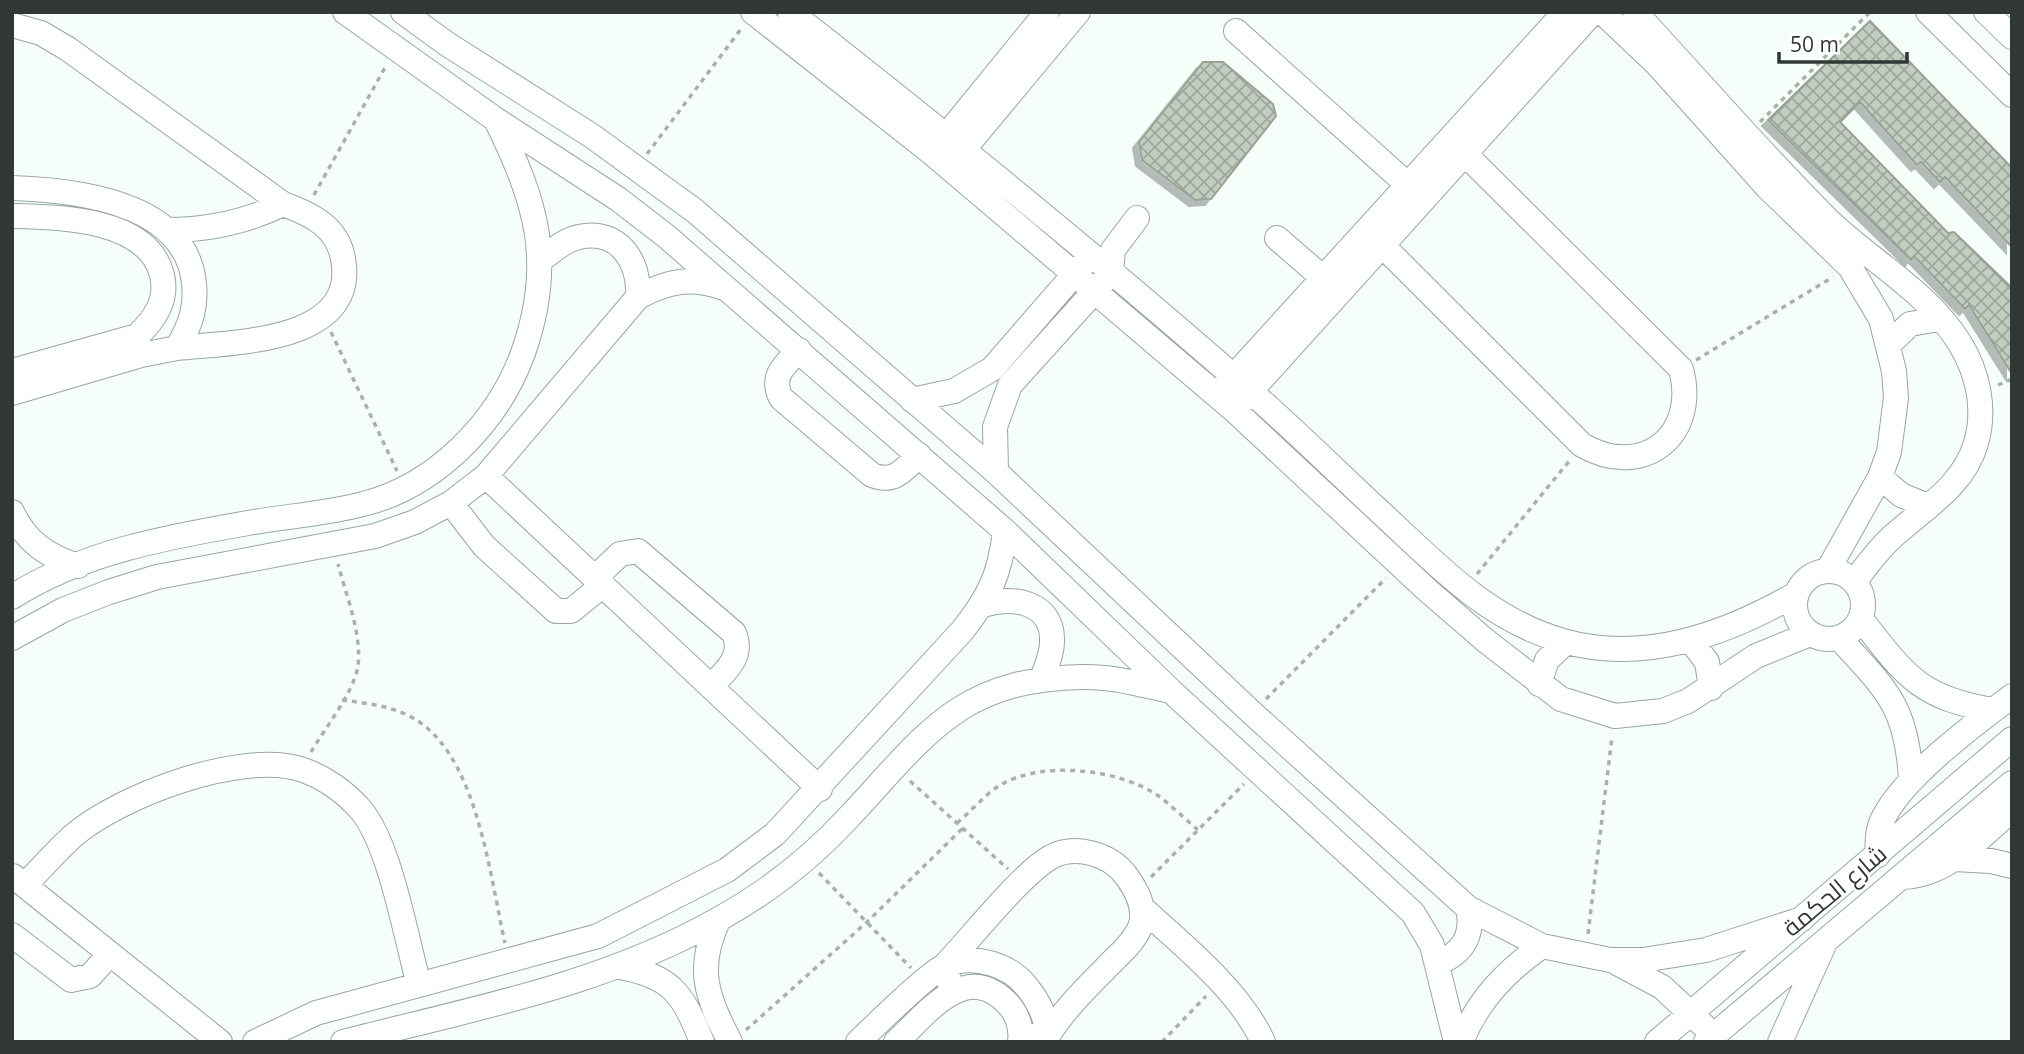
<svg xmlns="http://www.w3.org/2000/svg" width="2024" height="1054" viewBox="0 0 2024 1054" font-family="'Open Sans',Cairo,sans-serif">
	<defs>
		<pattern id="building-cross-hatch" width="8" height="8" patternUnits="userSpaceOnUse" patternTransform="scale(1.75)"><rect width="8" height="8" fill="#c2ccc0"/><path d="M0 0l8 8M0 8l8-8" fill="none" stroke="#9ea69d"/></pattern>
		<filter id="shadow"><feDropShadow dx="-6" dy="6" stdDeviation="0" flood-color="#0004"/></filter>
	</defs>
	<rect width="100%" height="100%" fill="#f5fef9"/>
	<path fill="url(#building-cross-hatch)" stroke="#97a195" stroke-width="2" filter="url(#shadow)" d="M1870,21L2012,168V247L1945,177L1940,182L1921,162L1917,165L1860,102L1840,122L1948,233L1954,232L2012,288V374L1969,305L1965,309L1914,256L1911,260L1768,120Z
		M1203,62H1223L1273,104L1276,116L1211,199L1195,200L1142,160L1139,142Z"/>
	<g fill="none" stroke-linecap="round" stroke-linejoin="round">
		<defs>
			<path id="minor" d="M345,12L495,119L618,199L666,236L1005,531L1171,691L1413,913L1432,945L1456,1042
				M403,12L447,44L592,136L695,211L996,472L1252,713L1468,908L1542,946L1610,960H1643L1706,950L1802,919
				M753,12L932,153L1234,410L1426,589L1486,641L1561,699L1615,716L1663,711L1688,701L1756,656L1810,634
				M790,12C946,134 1100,259 1249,390C1297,432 1343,478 1391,522C1443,571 1492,621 1563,641C1645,664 1726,634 1796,594
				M1602,12L1657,64L1768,188L1850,267L1881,319L1894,371L1896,398L1889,452L1880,477L1828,570
				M1635,12C1699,81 1761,153 1827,219C1869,260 1927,291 1959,342C1978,372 1986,409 1976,443C1964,486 1923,509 1892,537C1878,550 1866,566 1855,581
				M1928,12L2012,95
				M1986,12L2012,37
				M12,25L41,33L68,49L283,204C311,214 338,227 343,259C359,344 230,342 177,348
				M1236,31L1408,185
				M937,147L1047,12
				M954,161L1078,12
				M12,188C74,190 179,201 193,276C198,304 191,325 177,348L141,355L12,393
				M12,216C59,217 148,218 162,275C168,300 155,319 137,336L12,371
				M168,230C210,230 246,222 283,204
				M1367,230L1582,445C1642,480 1699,436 1681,369L1450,139
				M1277,238L1323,278
				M541,260C553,251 564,240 579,237C620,228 640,263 638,297
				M1889,344L1910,324L1939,319
				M799,350C784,366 770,376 781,398L872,475C894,484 904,470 919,455
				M1224,387L1565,12
				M912,400L954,391L992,369L1084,263
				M1239,404L1593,12
				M996,472L995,427L1010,385L1111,273L1113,250L1137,218
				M486,476L820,789
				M1880,477L1901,495L1928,506
				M451,503L484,546L556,611H571L603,585
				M12,512C26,542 47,556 78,566
				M1795 605a34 34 0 1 1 68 0a34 34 0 1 1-68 0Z
				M595,578L620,554L638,551L734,633C744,657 726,670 711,687
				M12,597C82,552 168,537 248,523C287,516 326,514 363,504C436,486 498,422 523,353C555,263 537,203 496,120
				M983,605C1012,595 1054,602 1052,642C1052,655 1046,667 1042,679
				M1861,619C1905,675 1919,698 1993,710
				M12,638L63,610L109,592L157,577L375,536L415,522L451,503L486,476L638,297C667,281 692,276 724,288
				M1839,638C1887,690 1907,707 1911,780
				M1691,641L1707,662L1711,688
				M1539,684L1547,660L1566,642
				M1878,855C1877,844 1877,834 1881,823C1899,780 1973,725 2012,696
				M1954,859L1991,861L2012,866
				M13,876L220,1042
				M1901,877C1948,876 1977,839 2012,810
				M25,885C41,869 56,851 73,836C119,796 243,749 303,770C324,777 345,792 360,809C390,843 406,938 419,985
				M1142,908C1182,944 1241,992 1263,1042
				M719,919C695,968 707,997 730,1042
				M12,935L71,980L90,976L110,954
				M1438,963C1463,953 1474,935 1468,908
				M1617,963L1662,987L1703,1025
				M619,967C672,976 683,994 702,1042
				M951,991L946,964C971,938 1022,873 1051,857C1076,844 1111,854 1127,877C1137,891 1147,909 1140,927C1134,943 1117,956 1106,968C1084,990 1063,1011 1047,1037L1021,1035
				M255,1042L316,1013L598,936L727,870L775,834L962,631C989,597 1000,575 1005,531
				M343,1042C471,1009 603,985 719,919C766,893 811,858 848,818C925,736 958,679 1082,677C1112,676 1142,685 1171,691
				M858,1042C875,1026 931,970 948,964C975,954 1010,965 1027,987C1039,1002 1050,1022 1045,1042
				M896,1042C925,1016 964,960 1006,1002C1017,1013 1022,1026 1020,1042
				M1461,1042C1478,1000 1506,971 1542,946
				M1657,1042L2012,739
				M1706,1042L2012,783
				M1780,1042L1823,947"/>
		</defs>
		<use href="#minor" stroke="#98a79f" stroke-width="26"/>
		<path stroke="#a9b1ad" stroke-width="3.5" stroke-dasharray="5 5" stroke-linecap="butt" d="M1760,122L1870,12
			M647,154L741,29
			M314,195L387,64
			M331,332L397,471
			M1696,360L1833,277
			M1998,385L2012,379
			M1477,574L1570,460
			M1266,699L1386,578
			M342,700C363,703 385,705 405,714C477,745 489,874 505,943
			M311,752C325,728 354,692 358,666C362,634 346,595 338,564
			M910,781L1008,869
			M957,823C970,812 983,797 997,787C1038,760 1117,768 1157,795C1171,805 1185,819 1198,830
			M819,873L911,968
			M1151,877L1244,784
			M1588,934L1612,737
			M746,1030L867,922L963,828
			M1162,1042L1206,996"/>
		<use href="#minor" stroke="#fff" stroke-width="24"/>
	</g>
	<g text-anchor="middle" stroke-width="5" stroke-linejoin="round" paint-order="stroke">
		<g font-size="24" fill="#313734" stroke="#fff">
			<text transform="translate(1835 891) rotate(-40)" y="8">شارع الحكمة</text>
		</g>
	</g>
	<rect width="2024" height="1054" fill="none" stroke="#313734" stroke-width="28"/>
	<path d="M1779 52v10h128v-10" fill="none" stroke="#313734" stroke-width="3.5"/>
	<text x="1790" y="52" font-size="21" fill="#313734" stroke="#ffffff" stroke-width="5" paint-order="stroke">50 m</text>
</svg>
